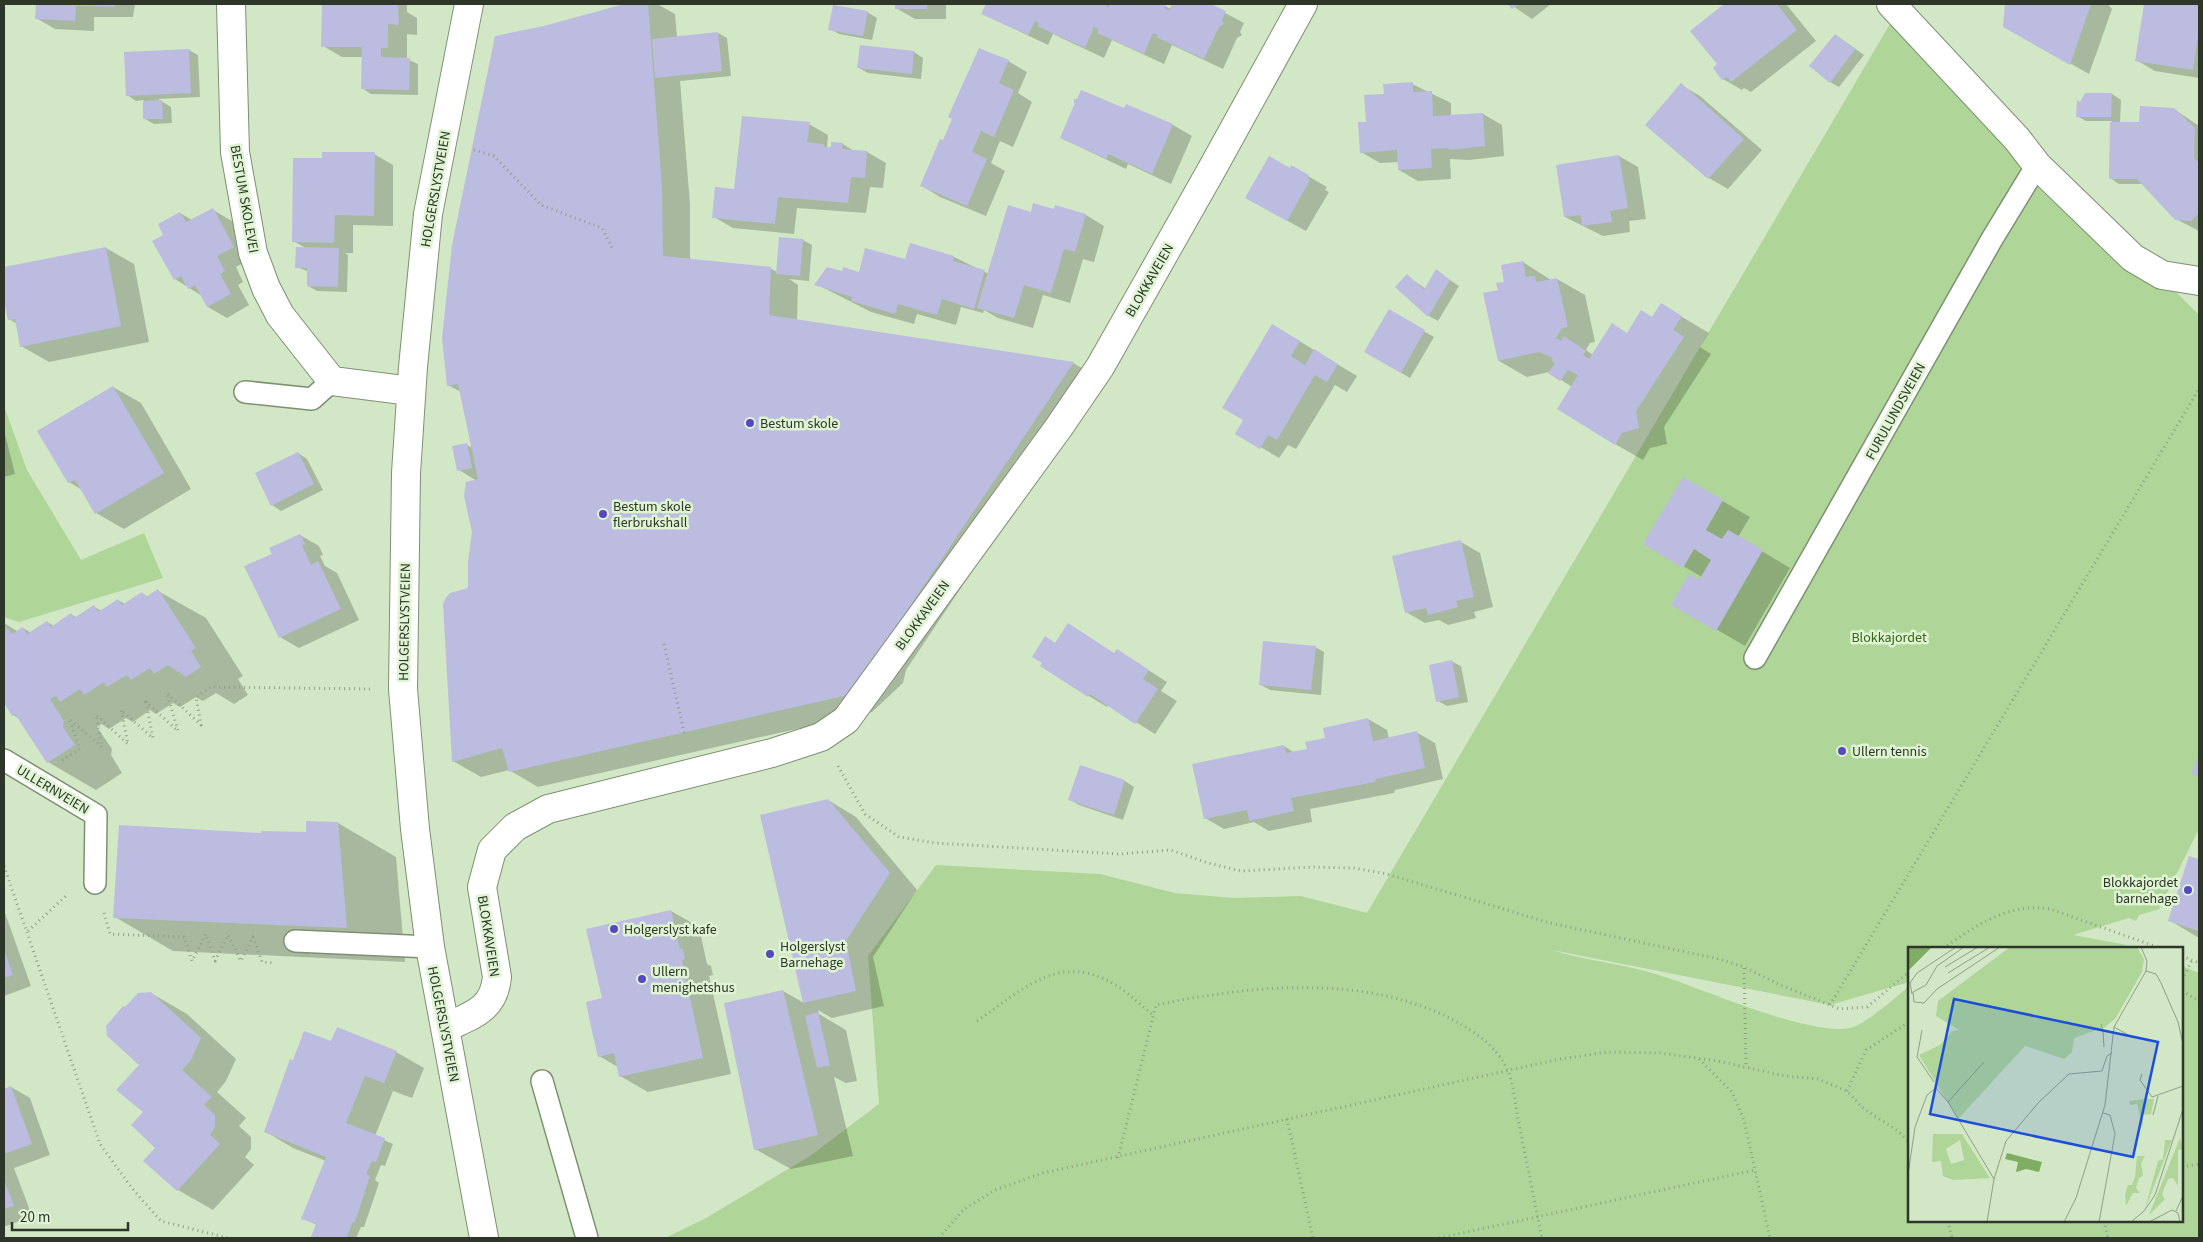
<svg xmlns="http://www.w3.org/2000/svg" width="2203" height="1242" viewBox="0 0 2203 1242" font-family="'Source Sans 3',sans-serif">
	<rect width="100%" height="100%" fill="#d2e7c6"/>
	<path fill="#afd698" d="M1897,12L2199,315V829L2159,909L2139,915L2136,921L2129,918L2073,935L2122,944L2134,948H1909V982L1830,1005L1552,950C1583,960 1617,963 1649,972C1696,985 1807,1037 1850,1028C1865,1025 1896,997 1909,986V1221H2182V966L2199,973V1238H665L706,1218L810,1156L879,1104L868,956L936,865L1100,874L1175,893L1234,898L1301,896L1367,913Z
		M4,406L27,470L81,560L144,533L163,578L19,622L4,617Z"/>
	<path fill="#0003" d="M37,4H135L133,17H94V31L55,29L36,18Z
		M323,4H407V12L417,18V35L407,34V59L418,64V95L371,94L362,88L363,57H342L323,46Z
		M628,4H657L675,14L677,37L718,33L727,38L731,76L680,81L690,204V260L770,268L777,272L803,240L812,245L809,281L789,279L798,285L797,320L1073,363L1101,379L906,670L903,683L872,712L538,787L509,770L481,777L453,761L477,481L459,470L467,445L473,448L461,392L448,385L545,27Z
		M896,4H946V19H915L896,8Z
		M987,4H1161L1171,9L1174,4H1208L1244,23L1240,32L1242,35L1237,38L1223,69L1172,45L1164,64L1112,40L1104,58L1053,34L1048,45L983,14Z
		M1510,4H1551L1532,19Z
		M1726,4H1786L1816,41L1751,92L1744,88L1742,90L1723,79L1719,64L1692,31Z
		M2006,4H2108L2112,9L2089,74L2004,26Z
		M2145,4H2199V78L2155,71L2136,60Z
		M867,12L877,18L872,40L839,34L830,29Z
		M1836,35L1864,55L1839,87L1830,82Z
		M189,50L198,55L200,97L158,99L171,107L172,123L154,124L145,119L144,100L136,101L127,95Z
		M914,52L923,58L921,79L868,73L859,68Z
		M1008,61L1027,72L1018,93L1032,102L1013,147L1000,141L991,163L1005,171L986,216L940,197L922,186L944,142Z
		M1412,84L1451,103V116L1483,114L1502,125L1504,156L1469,160L1450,159L1451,179L1418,181L1399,170V162L1380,163L1361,152L1368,123L1385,95Z
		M1681,85L1700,96L1762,150L1728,189L1709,178L1647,124Z
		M2112,94L2121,100L2120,123L2140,125L2174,109L2199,126V231L2176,219L2143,184H2119L2110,178L2112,121H2086L2077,116L2081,104Z
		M1126,105L1173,125L1192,136L1171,184L1128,164L1126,169L1061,138L1124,110Z
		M809,124L828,135L827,147L829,148L843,144L854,151L867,152L886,163L883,188L870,187L866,213L797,208L794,234L733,228L714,217L736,190Z
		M374,154L393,165V226L353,225V253H345L348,255L347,292L317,291L308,286L309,272L297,267L306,248L293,241L324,160Z
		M1619,156L1638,167L1646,219L1629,221L1630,232L1603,236L1565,217L1557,166Z
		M1292,167L1327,187L1325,190L1329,192L1306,231L1266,209Z
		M213,210L232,221L252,258L236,267L243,282L238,285L249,305L227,318L208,307L202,296L175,279L165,235L180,213L192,220Z
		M1055,211L1086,215L1104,226L1094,262L1083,259L1070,303L1043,295L1033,328L998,318L984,310L983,313L961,307L956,325L917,314L914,324L871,312L816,284L843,273H859L906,260L911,245L954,257L989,274L1032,214Z
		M106,248L134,264L149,342L49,362L21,346L17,324L9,319L4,294V268Z
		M1523,262L1551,280L1557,279L1585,295L1595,342L1590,343L1586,350L1593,355L1653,318L1662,305L1709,333L1700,347L1711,354L1664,427L1667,444L1650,448L1643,460L1615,444L1572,387L1549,372L1527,377L1499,361V291Z
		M1436,271L1459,286L1438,321L1429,316L1407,276L1426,289Z
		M1389,311L1434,337L1410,378L1366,352Z
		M1291,336L1357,376L1347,392L1335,385L1296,449L1288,445L1279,458L1237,433Z
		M113,387L141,403L191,489L124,529L96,513L82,490L69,482Z
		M4,430L15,474L4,477Z
		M298,453L307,459L323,490L281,511L272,505Z
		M1683,478L1750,517L1738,537L1790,568L1745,646L1673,604L1702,577L1645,544Z
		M300,535L319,546L323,555L320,556L325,566L337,573L359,620L299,648L280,637L245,567L274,554Z
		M1461,542L1480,553L1493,607L1474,612L1476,618L1448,625L1439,620L1425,623L1406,612Z
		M158,591L206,618L243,676L238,679L248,695L234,704L216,693L203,701L196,697L180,707L173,703L156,714L150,710L133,722L126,718L109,729L102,724L97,727L112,749L111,755L122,773L96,790L48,762L20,719L13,715L4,700V623L17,631L23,628L31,633L47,622L54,626L71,614L77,618L94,607L102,611L118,600L125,604L142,593L148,597Z
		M1056,644L1115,654L1136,662L1167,682L1161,691L1177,701L1155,734L1108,705L1107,707L1089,696L1042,666Z
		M1315,647L1324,652L1321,695L1270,690L1261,685Z
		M1451,661L1461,666L1468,702L1447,706L1438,701Z
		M1368,719L1387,730L1389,739L1416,732L1435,743L1443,779L1395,790L1394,793L1310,809L1312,822L1269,831L1254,822L1224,829L1205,818L1284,746L1295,753L1308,750Z
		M1081,767L1125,781L1134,787L1123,820L1079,805L1070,800Z
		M828,800L856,817L917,890L873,957L884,1006L832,1018L818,1010L819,1014L846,1030L857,1081L846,1083L834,1077L853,1156L791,1169L755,1149L783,991L804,1003L761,816Z
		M338,823L396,857L405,962L173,951L115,917L262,834H307Z
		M2190,858L2199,861V938L2169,920Z
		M4,910L31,986L4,996Z
		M671,911L699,927L707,964L711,966L713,975L709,976L731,1074L648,1092L620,1076L618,1067L599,1056Z
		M151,993L187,1014L236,1059L226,1081L217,1092L246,1118L239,1126L251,1137V1149L245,1157L254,1165L213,1210L178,1190L157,1148L145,1112L141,1065Z
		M332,1043L396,1052L424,1068L412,1098L393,1091L375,1136L393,1144L385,1166L381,1165L375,1180L379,1183L364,1227H361L356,1238H316L312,1236L317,1225L303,1218L326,1161L293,1148L266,1132L293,1062Z
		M11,1087L30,1098L50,1155L14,1168L32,1216L4,1227V1090Z"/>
	<path fill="#bbbce0" d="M36,4H115L114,7L76,6L75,21L35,19Z
		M322,4L398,5L399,25L388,24V48H381V57L410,58L409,90L361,89L362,47H321Z
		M624,4H648L662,187L663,256L771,267L769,315L1074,362L878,654L876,667L844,696L509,772L502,748L452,762L443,604L445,599L450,593L468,588V561L472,532L464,496L466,482L478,479L458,384L447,386L442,338L452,245L495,36L544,26Z
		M895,4H927V9H895Z
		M986,4H1105L1108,8L1110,4H1164L1166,5L1165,8L1169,11L1172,4H1211L1226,11L1222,20L1224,24L1219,27L1204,59L1156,37L1158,35L1153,33L1144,54L1097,33L1098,29L1094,27L1085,48L1037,26L1039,23L1035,21L1028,35L981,14Z
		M1508,4H1519L1512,9Z
		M1724,4H1777L1797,30L1731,82L1727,77L1722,80L1713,68L1717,64L1690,31Z
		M2005,4H2091L2070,65L2003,27Z
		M2144,4H2199V28L2193,70L2135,61Z
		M833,5L868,11L863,36L828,30Z
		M718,32L722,71L655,78L652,39Z
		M1835,34L1855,49L1830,83L1809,66Z
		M860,45L914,51L912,74L857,68Z
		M979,48L1009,60L999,83L1014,90L994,137L981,131L972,152L987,159L967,206L920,186L940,139L943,140L952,119L948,117Z
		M189,49L191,93L126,96L124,52Z
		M1413,82V92L1432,91L1433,116L1483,113L1485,146L1449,150L1448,148L1431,149L1432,168L1398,170L1397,150L1360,153L1358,122H1366L1364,95L1384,94L1383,84Z
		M1681,83L1744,139L1708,179L1645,125Z
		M1081,90L1124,108L1126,104L1173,124L1152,174L1108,154L1107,159L1060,138L1074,105V99H1077Z
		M2085,93H2112L2111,117H2076L2077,100L2080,102Z
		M162,100L163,119H143V101Z
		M2140,106L2174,108L2195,128L2194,158L2199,163V213L2191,221L2175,220L2137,179H2109L2110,122H2139Z
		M742,116L810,122L807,142L824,144V147H831V142L843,143L842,149L867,151L865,178L851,177L848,203L778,197L775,224L712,218L715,187L734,189Z
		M322,152H375L374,216L335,215L334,243L292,242L293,158H322Z
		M1619,155L1628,208L1610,211L1612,222L1582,226L1581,215L1564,217L1556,165Z
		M1269,156L1290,168L1291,165L1309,175L1307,178L1310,180L1287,221L1245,198Z
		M1033,203L1054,209L1055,205L1086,214L1075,252L1064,249L1051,293L1024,285L1014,318L977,308L1008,205L1031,212Z
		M213,208L234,247L217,256L225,271L220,274L231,294L207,307L195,285L188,289L181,276L174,280L152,241L163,235L158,224L180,212L186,222Z
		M779,237L803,239L800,276L776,274Z
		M910,243L954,256L953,261L985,270L974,309L942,299L937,315L898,304L895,314L851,301L852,297L814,285L827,267L842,271L843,267L859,272L865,248L905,259Z
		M106,247L121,326L20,347L15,319L8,320L4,301V267Z
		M296,247L339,248L338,287L307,286V268H295Z
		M1523,261L1526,277L1535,276L1536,282L1557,278L1568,327L1562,328L1556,338L1561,341L1564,336L1586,351L1583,355L1589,359L1612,323L1627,333L1641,310L1652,317L1661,303L1682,316L1673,330L1684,337L1636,411L1639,428L1622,433L1615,445L1557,409L1578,375L1568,370L1560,381L1548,373L1555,363L1551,360L1553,358L1539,352L1498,361L1483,293L1498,290L1496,283L1504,282L1501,265Z
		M1436,269L1450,280L1428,317L1395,287L1407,274L1424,290Z
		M1389,309L1425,330L1401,373L1364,352Z
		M1272,324L1300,341L1291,356L1305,365L1314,349L1338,364L1327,382L1315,375L1277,440L1268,435L1260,449L1235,434L1243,420L1222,408Z
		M113,386L164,473L95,514L75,480L68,483L37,431Z
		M467,443L472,468L457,471L452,446Z
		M298,452L314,484L271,506L255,473Z
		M1683,477L1723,500L1706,530L1722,539L1728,530L1763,550L1716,631L1671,605L1689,574L1699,580L1711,560L1694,549L1683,568L1643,544Z
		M300,534L305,544L302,545L311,565L318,561L341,609L279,638L244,566L272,554L269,548Z
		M1461,540L1474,597L1456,601L1458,607L1428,615L1426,608L1405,613L1392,556Z
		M158,589L196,648L191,651L201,667L186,677L168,665L154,674L150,668L131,680L127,675L107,687L104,682L84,695L80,689L60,702L56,696L50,699L64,721L63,727L75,745L47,763L15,714L12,716L4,703V625L12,634L23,627L27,634L47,621L51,627L71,613L74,618L94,605L98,612L118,599L122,605L142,592L146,597Z
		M1068,623L1114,653L1117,649L1149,670L1143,679L1158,689L1135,724L1090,694L1088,697L1040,666L1042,663L1032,657L1045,636L1055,643Z
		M1263,641L1316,646L1311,690L1259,685Z
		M1452,660L1459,697L1436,702L1429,665Z
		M1368,718L1373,741L1417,731L1425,768L1376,779L1375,782L1291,798L1294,811L1249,821L1247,810L1204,819L1192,764L1284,745L1286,753L1307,749L1305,742L1325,738L1323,728Z
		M2199,753V777L2191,774Z
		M1080,765L1125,780L1114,815L1068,800Z
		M828,799L890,873L846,941L856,991L803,1003L760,815Z
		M306,821L338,822L347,928L113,918L119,825L261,833V831L306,832Z
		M2189,856L2199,859V931L2168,921Z
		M671,910L680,949H683L685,959L682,960L703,1058L619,1077L614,1053L598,1057L591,1027L586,1002L602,998L586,929Z
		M4,950L13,975L4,978Z
		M783,990L818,1135L754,1150L724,1003Z
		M151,992L201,1038L191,1060L182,1070L212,1097L204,1105L215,1115V1128L210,1135L220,1144L177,1191L143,1161L155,1148L131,1125L143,1112L116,1090L139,1065L107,1036L106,1026L123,1006L125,1007L138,993Z
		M818,1012L830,1065L817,1068L805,1016Z
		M337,1027L397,1051L384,1083L365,1076L346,1123L385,1138L376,1162L372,1161L366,1174L370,1176L355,1222L352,1223L347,1237L315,1238L311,1237L316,1224L301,1219L326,1157L264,1132L290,1059L293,1060L304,1031L331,1041Z
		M11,1086L32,1144L4,1154V1089Z
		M4,1179L14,1206L4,1209Z"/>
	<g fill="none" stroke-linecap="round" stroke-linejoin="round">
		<defs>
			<path id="service" d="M245,392L312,399L332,381
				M1755,658L1992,239L2037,165
				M4,760L96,815L95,883
				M295,941L430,947
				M542,1081L587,1238"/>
			<path id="minor" d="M231,4L235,152L253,253L266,288L280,315L332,381L411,391
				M469,4L428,214L413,367L406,473L403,689L415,829L430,947L484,1238
				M1891,4L2017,139L2037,165L2133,258L2162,275L2199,281
				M445,1028C472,1015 494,1010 497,977L482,887L492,850L515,827L548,809L772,753L821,737L846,720L1059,427L1100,367L1212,169L1303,4"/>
		</defs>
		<use href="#service" stroke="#7d9172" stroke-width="24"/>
		<use href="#minor" stroke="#7d9172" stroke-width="30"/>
		<path stroke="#8fa087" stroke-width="3" stroke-dasharray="1 4" stroke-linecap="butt" d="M474,150L494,156L541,205L602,228L613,249
			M664,644L685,736
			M62,760L80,749L69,719L102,747L96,715L128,744L121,710L153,738L146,702L178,731L167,693L201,725L196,697L211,687L370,689
			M838,766L865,814L899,837L935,843L1119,854L1171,850L1208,863L1241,871L1313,867L1354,868L1387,874L1550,923L1719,959L1744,967L1778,984L1840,1009L1867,1007L1909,972
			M4,866L100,1144L131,1187L161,1221L228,1238
			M104,913L110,934L184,937L192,961L206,934L215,961L228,935L241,961L253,937L262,962L273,963
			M28,931L67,895
			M1943,948C1976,926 2009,902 2050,909L2160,948
			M2182,956L2199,963
			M1744,968L1746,1067
			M2182,980L2192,960
			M2182,991L2199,1001
			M1830,1005L2199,389
			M977,1021C1021,991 1059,951 1114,984C1128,992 1140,1005 1153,1015
			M1699,1059L1732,1092L1744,1120L1770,1238
			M1847,1091L1866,1050L1909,1022
			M1287,1119L1313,1238
			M1118,1158L1156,1005C1252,985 1368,973 1457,1022C1477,1033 1499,1049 1508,1071C1514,1085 1515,1104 1518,1119C1526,1159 1534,1199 1542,1238
			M2182,1167L2199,1164
			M1948,1221L1952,1238
			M2104,1221L2108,1238
			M939,1238L963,1210L995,1190L1043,1173L1560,1059L1608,1052L1660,1053L1718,1061L1785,1076L1818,1079L1847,1091L1864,1109L1898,1131L1909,1142
			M1439,1238L1755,1170"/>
		<use href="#service" stroke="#fff" stroke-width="21"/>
		<use href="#minor" stroke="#fff" stroke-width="28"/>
	</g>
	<g fill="#5847bf" stroke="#dff4d3" stroke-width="2">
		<circle cx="750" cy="423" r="5"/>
		<circle cx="603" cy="514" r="5"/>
		<circle cx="1842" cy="751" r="5"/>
		<circle cx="2188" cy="890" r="5"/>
		<circle cx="614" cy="929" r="5"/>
		<circle cx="770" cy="954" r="5"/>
		<circle cx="642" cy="979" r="5"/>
	</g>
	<g text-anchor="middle" stroke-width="5" stroke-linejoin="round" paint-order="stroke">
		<g font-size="14" fill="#2d3629" stroke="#dff4d3">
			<text transform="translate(435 189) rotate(-80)" y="5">HOLGERSLYSTVEIEN</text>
			<text transform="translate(245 199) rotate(80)" y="5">BESTUM SKOLEVEI</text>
			<text transform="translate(1149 280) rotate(-60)" y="5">BLOKKAVEIEN</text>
			<text transform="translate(1895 411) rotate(-61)" y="5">FURULUNDSVEIEN</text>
			<text transform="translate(922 615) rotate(-54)" y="5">BLOKKAVEIEN</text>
			<text transform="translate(404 622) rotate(-89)" y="5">HOLGERSLYSTVEIEN</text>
			<text transform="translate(53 789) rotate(31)" y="5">ULLERNVEIEN</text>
			<text transform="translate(489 936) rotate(81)" y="5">BLOKKAVEIEN</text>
			<text transform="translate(444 1024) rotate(79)" y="5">HOLGERSLYSTVEIEN</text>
		</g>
		<g font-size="14" fill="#2d3629" stroke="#dff4d3" text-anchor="start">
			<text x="760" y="428">Bestum skole</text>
			<text x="613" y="511">Bestum skole<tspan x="613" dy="16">flerbrukshall</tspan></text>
			<text x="1852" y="756">Ullern tennis</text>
			<text x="2178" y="887" text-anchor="end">Blokkajordet<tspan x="2178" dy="16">barnehage</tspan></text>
			<text x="624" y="934">Holgerslyst kafe</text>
			<text x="780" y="951">Holgerslyst<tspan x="780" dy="16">Barnehage</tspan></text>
			<text x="652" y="976">Ullern<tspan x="652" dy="16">menighetshus</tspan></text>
		</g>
		<g font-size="14" fill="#396418" stroke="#dff4d3">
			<text x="1889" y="642">Blokkajordet</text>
		</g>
	</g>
	<g transform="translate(1908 947)">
		<rect width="275" height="275" fill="#d2e7c6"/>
		<path d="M102,0H229L236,12L234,25L207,72L197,80L166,91L164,105L156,112L117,99L50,172L11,108L32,98L44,84L51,83L28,69L30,54ZM236,152H246L243,167L235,168V182L229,157L222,158L221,154ZM25,187H54L82,231L45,233L35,229L33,214L24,215ZM52,193L56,213L43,217L38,202ZM272,191L275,202L270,203V239L265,231L260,232L254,247L257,252L241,268ZM257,193H264L237,262L250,214L255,212ZM229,209H237L233,216L235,229L231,231L228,241L232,246H225L218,259L217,248L220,238H224L227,230Z" fill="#afd698" fill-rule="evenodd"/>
		<path d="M0,0H24L0,24ZM99,206L134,215L131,225L118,222L108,225L110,215L97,212Z" fill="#7fad63"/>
		<path fill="none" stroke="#90a087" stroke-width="1" d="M56,0L29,19L18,38L5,45L6,55L16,56L29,42L92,0M37,20L70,0M238,24L248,27L253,36L270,75L275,97M40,26L82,0M4,47L2,36L9,26L48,0M193,77L195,84L205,85M206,80L224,90M14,83L9,110L26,135M195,84L196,100M234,127L232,133L244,150L275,139M40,155L76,115M245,168L250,149M0,228L7,180L19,148L28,141L40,155L86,232L79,275M86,232L98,194L131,155L161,127L194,124L199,109L204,106M268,264L275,249M156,275L168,251L197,158L206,80L238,24L239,14L233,0M191,275L207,187L202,168L195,166M223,275L236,264L247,248L275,162M241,275L264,263L270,266L272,275"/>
		<path fill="#1d4ed8" fill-opacity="0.15" stroke="#1d4ed8" stroke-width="2.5" d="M46,52L250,95L225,210L22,167Z"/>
		<rect width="275" height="275" fill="none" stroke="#2d3629" stroke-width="2.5"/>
	</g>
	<rect width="2203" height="1242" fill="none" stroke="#2d3629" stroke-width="10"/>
	<path d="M12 1222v8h116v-8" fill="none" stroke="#2d3629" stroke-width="2.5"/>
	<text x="20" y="1222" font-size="15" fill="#2d3629" stroke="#dff4d3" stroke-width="4" paint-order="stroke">20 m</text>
</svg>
